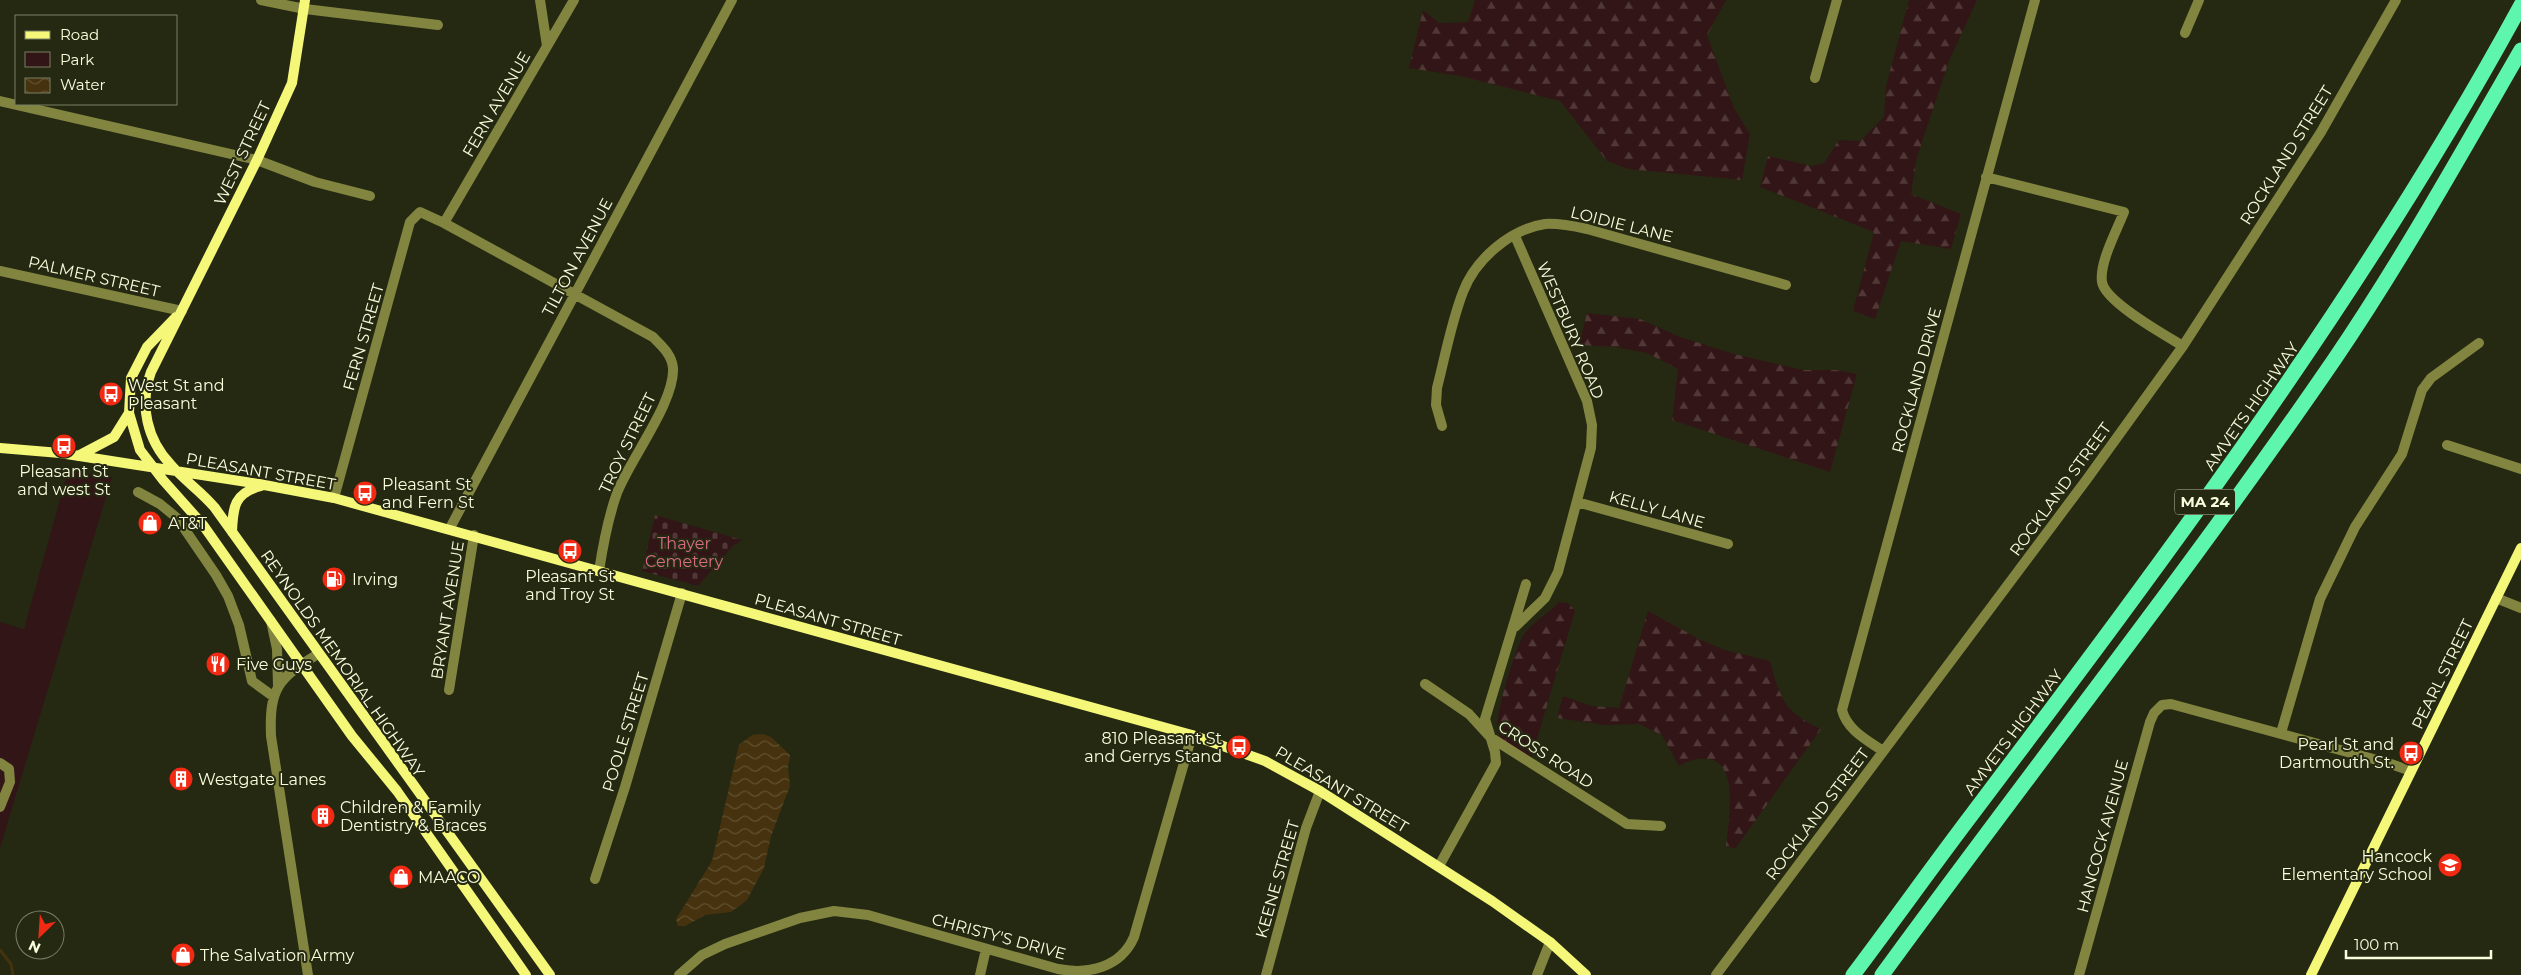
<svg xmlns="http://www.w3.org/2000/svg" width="2521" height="975" viewBox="0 0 2521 975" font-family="Montserrat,sans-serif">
	<defs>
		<pattern id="forest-firs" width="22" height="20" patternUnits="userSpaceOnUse" patternTransform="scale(1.25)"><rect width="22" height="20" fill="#321516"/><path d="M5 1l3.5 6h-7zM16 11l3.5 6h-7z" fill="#503837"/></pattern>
		<pattern id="cemetery-stones" width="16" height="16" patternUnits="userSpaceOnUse" patternTransform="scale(1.25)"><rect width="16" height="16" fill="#321516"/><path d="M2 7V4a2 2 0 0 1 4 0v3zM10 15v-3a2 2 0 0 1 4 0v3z" fill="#503837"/></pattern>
		<pattern id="water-waves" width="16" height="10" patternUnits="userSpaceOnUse" patternTransform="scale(1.25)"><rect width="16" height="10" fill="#46320e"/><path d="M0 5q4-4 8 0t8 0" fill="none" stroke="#615130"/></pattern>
	</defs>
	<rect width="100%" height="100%" fill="#252912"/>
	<path fill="url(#forest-firs)" d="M1475,0H1726L1707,35L1734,108L1750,134L1742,180L1628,169L1607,161L1560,101L1460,76L1409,68L1423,10L1439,23L1468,22Z
		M1909,0H1977L1949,61L1917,157L1911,194L1961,214L1951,249L1901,241L1875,319L1853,311L1874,232L1760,187L1768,156L1811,166L1824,163L1839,140L1860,141L1884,117L1886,86Z
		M1587,313L1640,319L1680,337L1734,354L1803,370H1836L1857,374L1830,472L1672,420L1678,369L1647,353L1616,347L1579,345Z
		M1559,602L1568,603L1575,611L1531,759C1521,752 1503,745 1498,733C1493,720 1516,645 1525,633C1534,621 1549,613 1559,602Z
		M1648,611L1699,639L1725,650L1770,661C1780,698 1784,712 1821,729L1735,849L1726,846C1728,824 1740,762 1708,759C1695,758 1690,760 1679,766L1662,735L1639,724L1605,725L1557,718L1563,696L1591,706L1619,708Z"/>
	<path fill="url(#cemetery-stones)" d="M655,515L742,540L733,546L698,586L642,571Z"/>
	<path fill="#321516" d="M68,471L112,477L0,848V622L24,629Z"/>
	<path fill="url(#water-waves)" d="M763,734L771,737L790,755L788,768L790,786L771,836L764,868L747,900L731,912L705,915L685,926H678L676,919L712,861L739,745L752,735Z"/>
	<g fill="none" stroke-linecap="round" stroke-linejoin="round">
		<path stroke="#46320e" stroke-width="3" d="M0,950L11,964L13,975"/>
		<path stroke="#828540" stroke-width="10" d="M261,0L305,9L438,25
			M540,0L547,46
			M2185,33L2199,0
			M1815,78L1837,0
			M0,101L257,160L315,182L370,196
			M1986,177L2124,212C2117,230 2099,263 2102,282C2105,302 2165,335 2183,346
			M444,223L574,0
			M1515,236L1587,401L1592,425L1591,448L1558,572L1545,598L1515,627
			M0,271L182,311
			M1442,426L1436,405L1437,388C1445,357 1451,323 1463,292C1475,260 1510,229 1545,224C1559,223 1573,226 1587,229L1786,285
			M2447,445L2521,469
			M138,492L160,504L177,518L216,575L228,596L239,625L252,681L274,697
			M334,498L410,222L420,212L444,223L653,337C662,346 672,355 673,368C675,402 630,459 617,493C608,518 603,545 599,571
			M1577,502L1728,544
			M450,528L732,0
			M2496,598L2521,608
			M271,621L277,649L278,686
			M1425,684L1469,714L1490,737L1627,824L1661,826
			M449,690L474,535
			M2281,733L2320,599L2355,527L2402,454L2422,390L2431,378L2479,343
			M1883,751C1867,740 1847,730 1842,710L2035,0
			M0,763L9,769L10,782L0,807
			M1439,866L1496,763L1495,752L1485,719L1526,584
			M595,879L625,787L682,593
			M308,975L271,736C269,687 279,678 318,654
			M679,975L702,955L725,944L800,918L834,911L868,915L1058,969C1089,975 1121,967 1134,937L1192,735
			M980,975L986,949
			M1266,975L1306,828L1320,791
			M1537,975L1550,942
			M1716,975L2087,479L2183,346L2321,132L2396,0
			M2079,975L2150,722L2154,713L2162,705L2171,704L2388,763L2411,771"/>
		<path stroke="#f4f778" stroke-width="10" d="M305,0L292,83L257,160L151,372C139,405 147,440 171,465C185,481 202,492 215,508L550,975
			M176,317L147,347L131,378L129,413L140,450L163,480L203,525L352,736L397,791L526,975
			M0,448L60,453L259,484L334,498L1192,735L1265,761L1320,791L1492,901L1550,942L1586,975
			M78,456L114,437L129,413
			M232,532C233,507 234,493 261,486
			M2311,975L2521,548"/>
		<path stroke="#5ef6ad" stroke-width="15" d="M1853,975C1893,922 1932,867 1973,813C2169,553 2365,292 2521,5
			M1882,975C2032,769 2190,570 2334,360C2402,260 2461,154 2521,50"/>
	</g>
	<defs>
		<symbol id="bus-disc" viewBox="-11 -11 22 22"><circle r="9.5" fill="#f22a13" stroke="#252912"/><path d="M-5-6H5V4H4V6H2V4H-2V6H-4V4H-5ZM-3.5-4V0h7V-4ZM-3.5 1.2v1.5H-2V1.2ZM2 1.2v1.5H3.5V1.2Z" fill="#fff"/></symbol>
		<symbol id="shop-disc" viewBox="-11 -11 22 22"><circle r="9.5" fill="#f22a13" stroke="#252912"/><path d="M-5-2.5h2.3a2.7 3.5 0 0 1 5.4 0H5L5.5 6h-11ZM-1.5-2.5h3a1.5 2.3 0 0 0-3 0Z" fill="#fff"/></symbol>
		<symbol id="fuel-disc" viewBox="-11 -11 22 22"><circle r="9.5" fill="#f22a13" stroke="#252912"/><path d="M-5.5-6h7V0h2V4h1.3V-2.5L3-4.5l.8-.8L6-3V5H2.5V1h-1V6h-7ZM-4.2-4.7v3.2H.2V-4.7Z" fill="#fff"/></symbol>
		<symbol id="restaurant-disc" viewBox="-11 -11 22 22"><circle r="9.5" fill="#f22a13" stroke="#252912"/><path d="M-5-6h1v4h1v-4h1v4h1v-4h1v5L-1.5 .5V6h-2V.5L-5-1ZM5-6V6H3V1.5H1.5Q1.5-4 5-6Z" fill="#fff"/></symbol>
		<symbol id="building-disc" viewBox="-11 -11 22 22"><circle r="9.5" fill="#f22a13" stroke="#252912"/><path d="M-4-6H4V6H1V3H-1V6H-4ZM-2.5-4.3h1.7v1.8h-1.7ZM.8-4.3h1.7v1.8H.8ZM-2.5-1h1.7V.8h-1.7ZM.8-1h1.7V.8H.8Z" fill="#fff"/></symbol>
		<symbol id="school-disc" viewBox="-11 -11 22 22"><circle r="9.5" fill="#f22a13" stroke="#252912"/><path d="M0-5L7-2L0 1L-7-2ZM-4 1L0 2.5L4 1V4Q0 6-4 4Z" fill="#fff"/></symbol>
	</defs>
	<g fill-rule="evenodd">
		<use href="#bus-disc" x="97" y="380" width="28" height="28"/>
		<use href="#bus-disc" x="50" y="432" width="28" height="28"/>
		<use href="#bus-disc" x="351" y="479" width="28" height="28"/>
		<use href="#shop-disc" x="136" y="509" width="28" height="28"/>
		<use href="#bus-disc" x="556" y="537" width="28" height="28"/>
		<use href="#fuel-disc" x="320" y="565" width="28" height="28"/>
		<use href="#restaurant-disc" x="204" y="650" width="28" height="28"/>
		<use href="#bus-disc" x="1225" y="733" width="28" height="28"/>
		<use href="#bus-disc" x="2397" y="739" width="28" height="28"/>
		<use href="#building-disc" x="167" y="765" width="28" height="28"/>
		<use href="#building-disc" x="309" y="802" width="28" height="28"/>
		<use href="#school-disc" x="2436" y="851" width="28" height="28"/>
		<use href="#shop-disc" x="387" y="863" width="28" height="28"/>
		<use href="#shop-disc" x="169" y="941" width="28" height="28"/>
	</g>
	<g text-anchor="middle" stroke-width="4" stroke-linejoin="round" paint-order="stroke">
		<rect fill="#252912" stroke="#b9bd9f" stroke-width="1" x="2175" y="489.5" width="60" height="25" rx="4"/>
		<g font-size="15" font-weight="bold" fill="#f9fddc">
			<text x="2205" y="507">MA 24</text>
		</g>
		<g font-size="16" fill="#f9fddc" stroke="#252912">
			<text transform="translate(496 104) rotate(-60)" y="6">FERN AVENUE</text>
			<text transform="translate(242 153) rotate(-65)" y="6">WEST STREET</text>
			<text transform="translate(2286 155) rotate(-58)" y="6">ROCKLAND STREET</text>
			<text transform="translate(1622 224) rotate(14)" y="6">LOIDIE LANE</text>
			<text transform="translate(577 257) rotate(-62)" y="6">TILTON AVENUE</text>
			<text transform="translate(94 276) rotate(13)" y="6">PALMER STREET</text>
			<text transform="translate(1571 330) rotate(67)" y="6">WESTBURY ROAD</text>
			<text transform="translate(363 337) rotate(-74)" y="6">FERN STREET</text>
			<text transform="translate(1916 380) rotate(-75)" y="6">ROCKLAND DRIVE</text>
			<text transform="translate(2251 406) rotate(-55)" y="6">AMVETS HIGHWAY</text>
			<text transform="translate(627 443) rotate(-64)" y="6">TROY STREET</text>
			<text transform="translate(261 471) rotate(10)" y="6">PLEASANT STREET</text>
			<text transform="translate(2060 489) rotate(-54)" y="6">ROCKLAND STREET</text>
			<text transform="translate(1657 509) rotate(16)" y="6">KELLY LANE</text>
			<text transform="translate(447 610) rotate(-81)" y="6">BRYANT AVENUE</text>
			<text transform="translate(828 619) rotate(16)" y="6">PLEASANT STREET</text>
			<text transform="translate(343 663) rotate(55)" y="6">REYNOLDS MEMORIAL HIGHWAY</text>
			<text transform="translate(2442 674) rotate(-64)" y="6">PEARL STREET</text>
			<text transform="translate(625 732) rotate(-73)" y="6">POOLE STREET</text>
			<text transform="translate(2013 732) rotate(-53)" y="6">AMVETS HIGHWAY</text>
			<text transform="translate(1546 754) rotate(33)" y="6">CROSS ROAD</text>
			<text transform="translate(1342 789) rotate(31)" y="6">PLEASANT STREET</text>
			<text transform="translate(1817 814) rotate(-53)" y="6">ROCKLAND STREET</text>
			<text transform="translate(2102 836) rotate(-75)" y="6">HANCOCK AVENUE</text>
			<text transform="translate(1277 879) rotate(-74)" y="6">KEENE STREET</text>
			<text transform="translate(999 936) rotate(15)" y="6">CHRISTY'S DRIVE</text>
		</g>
		<g font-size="16" fill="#f9fddc" stroke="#252912" text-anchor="start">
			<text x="128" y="391">West St and<tspan x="128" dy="18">Pleasant</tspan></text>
			<text x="64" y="477" text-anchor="middle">Pleasant St<tspan x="64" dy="18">and west St</tspan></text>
			<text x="382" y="490">Pleasant St<tspan x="382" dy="18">and Fern St</tspan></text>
			<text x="168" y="529">AT&amp;T</text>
			<text x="570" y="582" text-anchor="middle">Pleasant St<tspan x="570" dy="18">and Troy St</tspan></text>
			<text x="352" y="585">Irving</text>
			<text x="236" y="670">Five Guys</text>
			<text x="1222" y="744" text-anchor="end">810 Pleasant St<tspan x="1222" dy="18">and Gerrys Stand</tspan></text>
			<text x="2394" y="750" text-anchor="end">Pearl St and<tspan x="2394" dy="18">Dartmouth St.</tspan></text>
			<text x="198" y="785">Westgate Lanes</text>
			<text x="340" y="813">Children &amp; Family<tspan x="340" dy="18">Dentistry &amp; Braces</tspan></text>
			<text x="2432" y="862" text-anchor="end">Hancock<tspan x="2432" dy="18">Elementary School</tspan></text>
			<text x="418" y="883">MAACO</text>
			<text x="200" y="961">The Salvation Army</text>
		</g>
		<g font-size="16" fill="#da6b86" stroke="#252912">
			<text x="684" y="549">Thayer<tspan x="684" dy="18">Cemetery</tspan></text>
		</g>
	</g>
	<rect x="15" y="15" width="162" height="90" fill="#252912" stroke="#7a7e63"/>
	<rect x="25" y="31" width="25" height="8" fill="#f4f778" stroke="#7a7e63"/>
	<text x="60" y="40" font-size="15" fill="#f9fddc">Road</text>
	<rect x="25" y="52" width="25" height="15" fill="#321516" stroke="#7a7e63"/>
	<text x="60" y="65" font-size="15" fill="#f9fddc">Park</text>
	<rect x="25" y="78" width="25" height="15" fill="url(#water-waves)" stroke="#7a7e63"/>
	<text x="60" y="90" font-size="15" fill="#f9fddc">Water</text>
	<g transform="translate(40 935) rotate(205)"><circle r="24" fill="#252912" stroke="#7a7e63"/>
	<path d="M0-4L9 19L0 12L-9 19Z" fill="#f22a13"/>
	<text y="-8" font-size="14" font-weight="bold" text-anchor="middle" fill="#f9fddc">N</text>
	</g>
	<path d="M2346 950v8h145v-8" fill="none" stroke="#f9fddc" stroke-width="2.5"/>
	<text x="2354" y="950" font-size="15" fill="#f9fddc" stroke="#252912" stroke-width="4" paint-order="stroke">100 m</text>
</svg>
